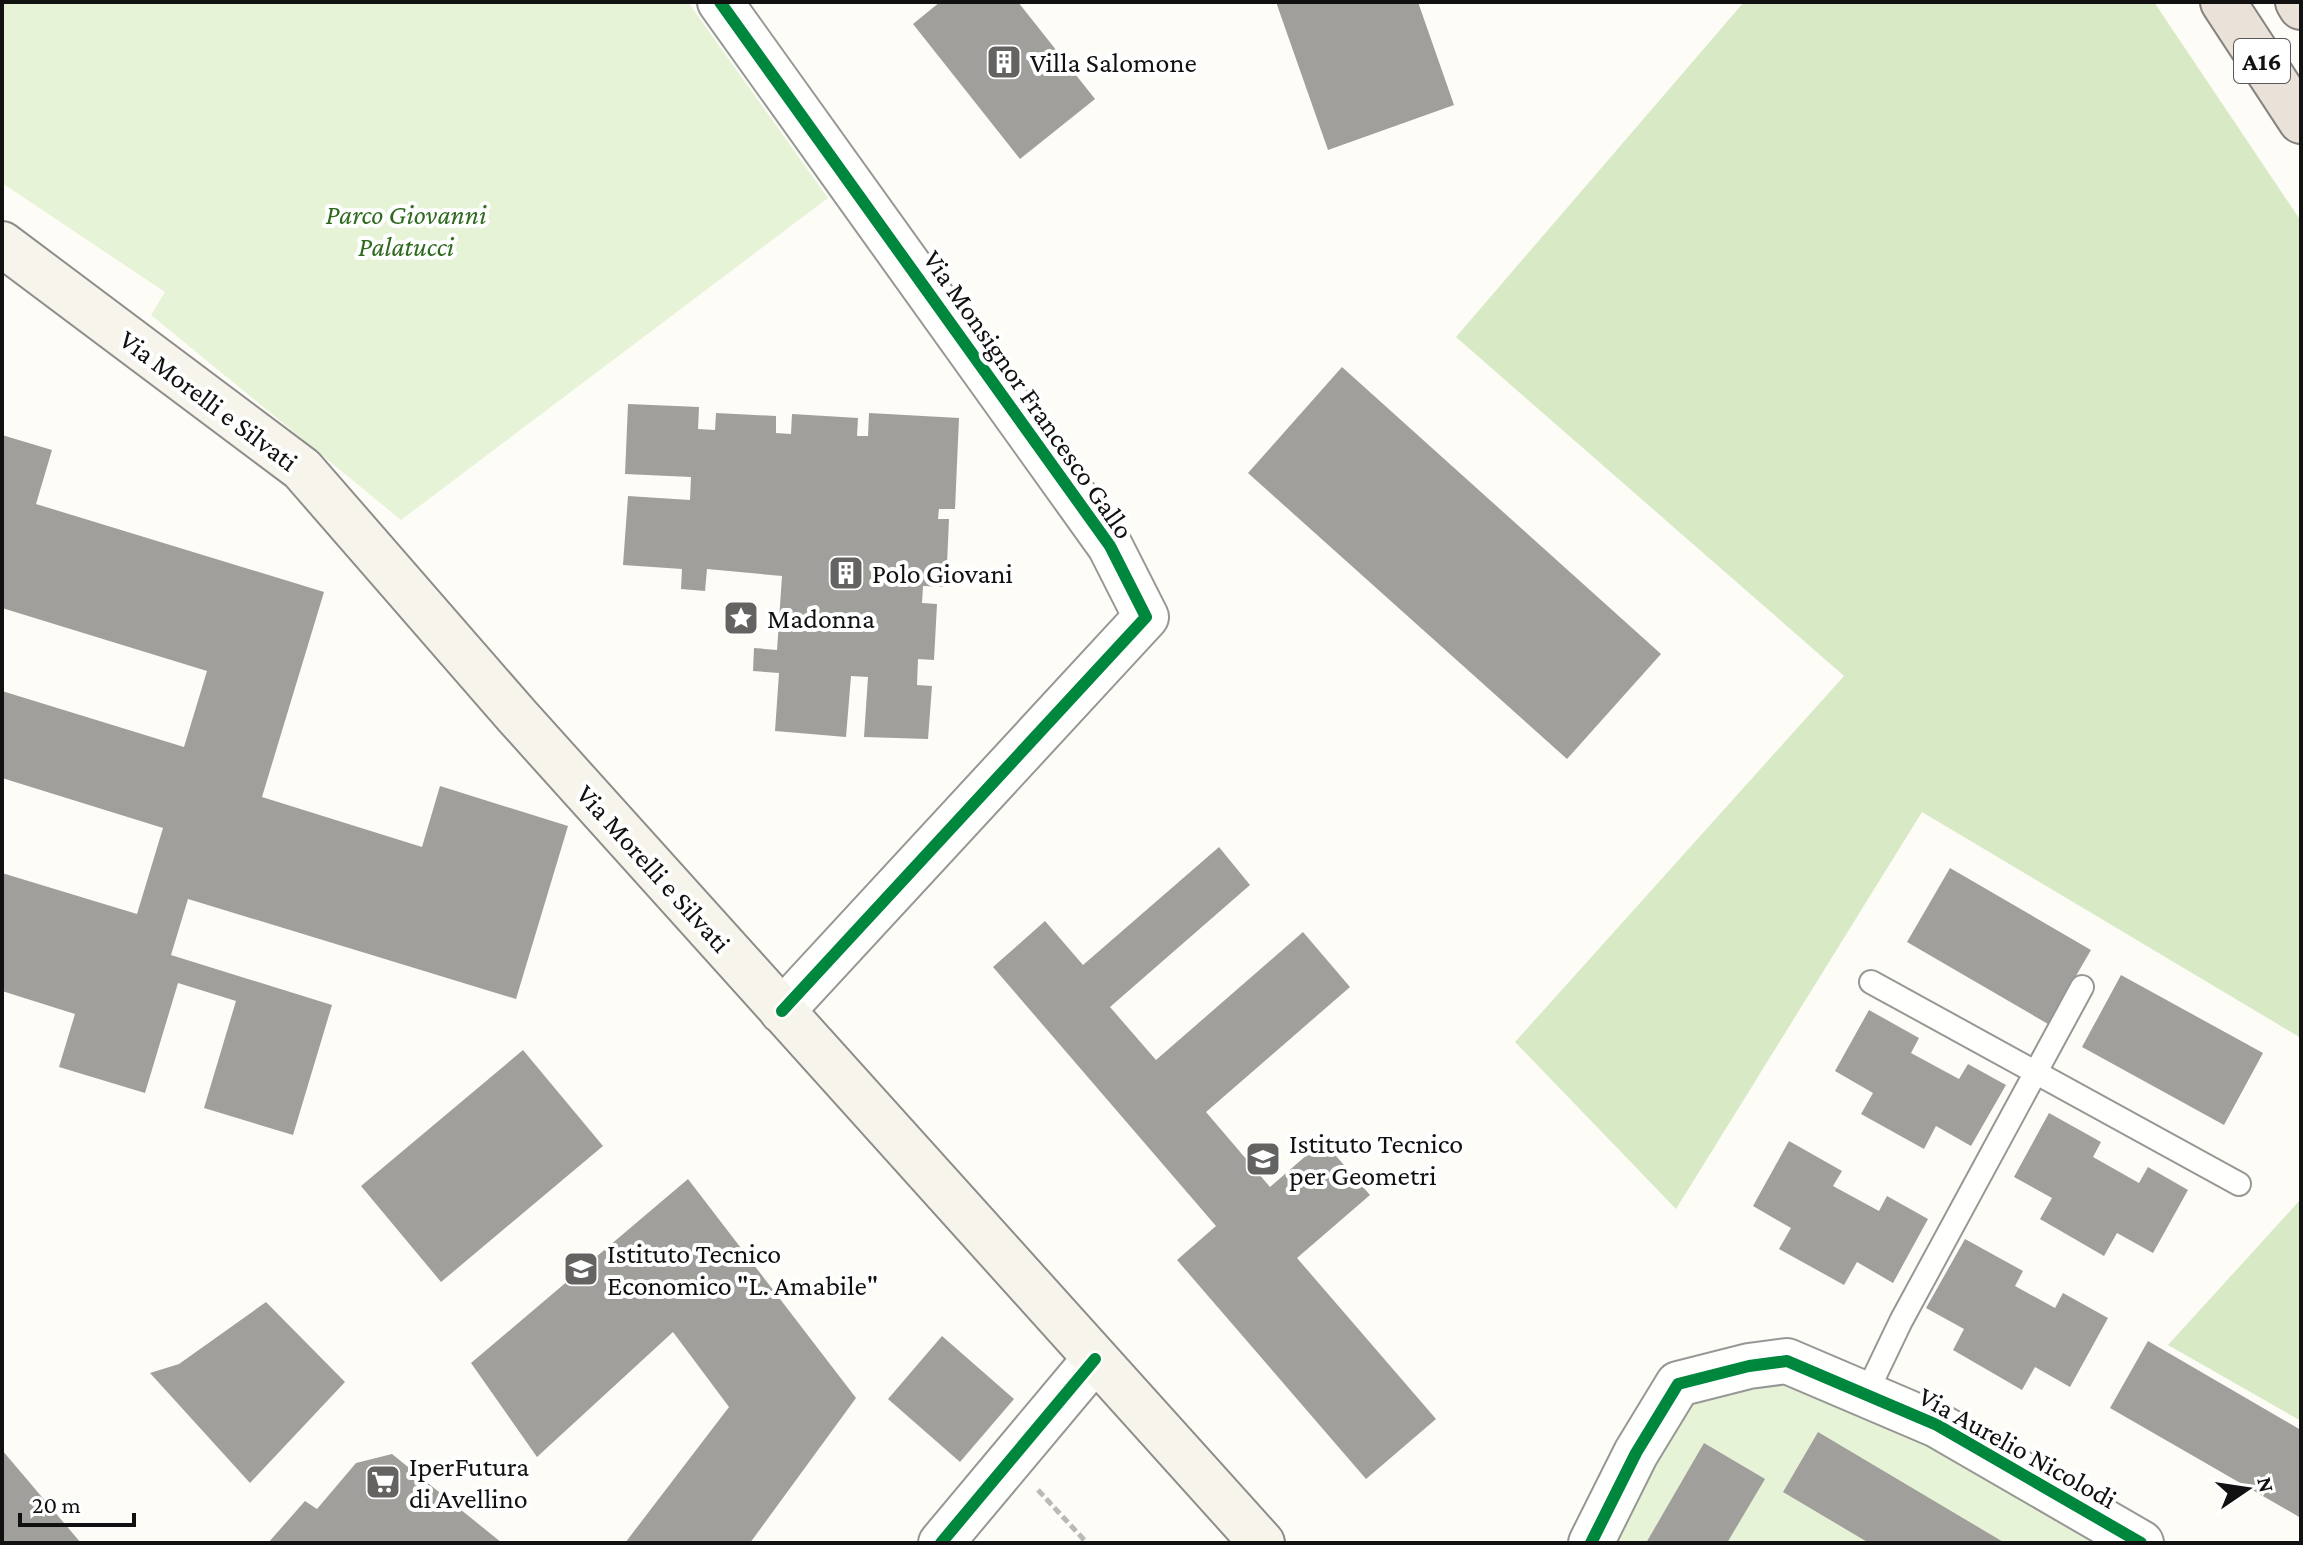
<svg xmlns="http://www.w3.org/2000/svg" width="2303" height="1545" viewBox="0 0 2303 1545" font-family="'Crimson Pro',serif">
	<rect width="100%" height="100%" fill="#fdfcf7"/>
	<path fill="#e7f3d7" d="M2,2H688L828,198L401,520L151,315L165,292L2,183Z
		M1787,1361L2141,1543H1591L1678,1384Z"/>
	<path fill="#d8eac5" d="M1744,2H2154L2301,221V1038L1922,812L1676,1209L1515,1042L1844,676L1456,337Z
		M2301,1199V1421L2168,1345Z"/>
	<path fill="#a19f9c" d="M940,2H1018L1095,99L1020,159L913,24Z
		M1276,2H1418L1454,105L1328,150Z
		M1342,367L1661,654L1567,759L1248,473Z
		M628,404L699,407L698,429L715,430L716,413L776,416V433L791,434L792,414L858,418L857,436H868L869,413L959,418L955,509H939L938,519H949L946,587L923,586L922,603L937,604L934,660L918,659L917,685L932,686L928,739L864,737L868,677L851,676L846,737L775,731L779,673L753,671L754,648L777,650L782,576L707,569L705,591L681,589L682,569L623,565L628,496L690,500L691,477L625,474Z
		M2,435L52,450L36,504L324,592L262,797L422,847L440,786L568,826L516,999L188,899L171,955L332,1005L293,1135L204,1108L236,1001L178,983L145,1093L59,1067L75,1014L2,991V873L137,914L163,828L2,778V691L184,747L207,671L2,608Z
		M1219,847L1250,885L1110,1007L1156,1060L1303,932L1350,987L1206,1112L1270,1187L1323,1141L1370,1195L1297,1258L1436,1419L1366,1479L1177,1260L1216,1226L993,967L1045,921L1083,965Z
		M1950,868L2091,950L2048,1024L1907,942Z
		M2121,975L2263,1053L2224,1125L2082,1047Z
		M1869,1010L1919,1038L1911,1053L1959,1079L1968,1064L2006,1085L1971,1146L1936,1126L1924,1149L1861,1114L1873,1093L1835,1071Z
		M523,1050L603,1146L441,1282L361,1186Z
		M2049,1113L2101,1142L2093,1157L2139,1183L2148,1167L2188,1190L2153,1253L2117,1233L2104,1256L2040,1219L2052,1198L2014,1177Z
		M1789,1141L1842,1171L1833,1186L1879,1211L1887,1196L1928,1219L1893,1283L1857,1262L1844,1285L1779,1249L1791,1228L1753,1206Z
		M688,1179L856,1398L750,1543H625L729,1407L673,1332L537,1457L471,1363Z
		M1965,1239L2023,1271L2015,1286L2055,1308L2063,1293L2108,1318L2070,1387L2035,1367L2022,1390L1953,1350L1964,1329L1926,1308Z
		M266,1302L345,1382L250,1483L150,1373L179,1364Z
		M942,1336L1014,1399L960,1462L888,1399Z
		M2148,1341L2301,1430V1518L2110,1408Z
		M1818,1432L2005,1543H1869L1783,1492Z
		M1704,1443L1765,1479L1727,1543H1646Z
		M2,1450L81,1543H2Z
		M392,1454L502,1543H268L305,1501L317,1509L356,1463Z"/>
	<g fill="none" stroke-linecap="round" stroke-linejoin="round">
		<defs>
			<path id="service" d="M1871,982L2239,1184
				M1866,1394L1901,1321L2082,987"/>
			<path id="minor" d="M720,2L1110,546L1146,617L782,1011
				M941,1543L1095,1359
				M1591,1543L1636,1453L1678,1384L1749,1366L1787,1361L1937,1425L2141,1543"/>
			<path id="secondary" d="M2,244L302,469L517,716L1262,1543"/>
			<path id="motorway" d="M2223,2L2301,121
				M2298,2L2301,7"/>
		</defs>
		<use href="#service" stroke="#979795" stroke-width="26"/>
		<use href="#minor" stroke="#979795" stroke-width="48"/>
		<use href="#secondary" stroke="#8e8d8b" stroke-width="48"/>
		<use href="#motorway" stroke="#858482" stroke-width="48"/>
		<path stroke="#b9b9b8" stroke-width="5" stroke-dasharray="8 4" stroke-linecap="butt" d="M1038,1490L1087,1543"/>
		<use href="#service" stroke="#fffffe" stroke-width="22"/>
		<use href="#minor" stroke="#fffffe" stroke-width="44"/>
		<use href="#secondary" stroke="#f6f4eb" stroke-width="44"/>
		<use href="#motorway" stroke="#eae1d8" stroke-width="44"/>
		<defs>
			<path id="cycleway" d="M720,2L1110,546L1146,617L782,1011
				M941,1543L1095,1359
				M1591,1543L1636,1453L1678,1384L1749,1366L1787,1361L1937,1425L2141,1543"/>
		</defs>
		<use href="#cycleway" stroke="#fff" stroke-width="17"/>
		<use href="#cycleway" stroke="#00873e" stroke-width="12"/>
	</g>
	<defs>
		<symbol id="building-square" viewBox="-11 -11 22 22"><rect x="-9" y="-9" width="18" height="18" rx="4" fill="#646362" stroke="#fff"/><path d="M-4-6H4V6H1V3H-1V6H-4ZM-2.5-4.3h1.7v1.8h-1.7ZM.8-4.3h1.7v1.8H.8ZM-2.5-1h1.7V.8h-1.7ZM.8-1h1.7V.8H.8Z" fill="#fff"/></symbol>
		<symbol id="sight-square" viewBox="-11 -11 22 22"><rect x="-9" y="-9" width="18" height="18" rx="4" fill="#646362" stroke="#fff"/><path d="M0-6L1.8-2.2L6-1.7L2.9 1.2L3.7 5.4L0 3.3L-3.7 5.4L-2.9 1.2L-6-1.7L-1.8-2.2Z" fill="#fff"/></symbol>
		<symbol id="school-square" viewBox="-11 -11 22 22"><rect x="-9" y="-9" width="18" height="18" rx="4" fill="#646362" stroke="#fff"/><path d="M0-5L7-2L0 1L-7-2ZM-4 1L0 2.5L4 1V4Q0 6-4 4Z" fill="#fff"/></symbol>
		<symbol id="supermarket-square" viewBox="-11 -11 22 22"><rect x="-9" y="-9" width="18" height="18" rx="4" fill="#646362" stroke="#fff"/><path d="M-6-5.5h2.5l.6 2H6L4.5 2H-2.5L-4.4-4H-6ZM-1.5 3.2a1.3 1.3 0 1 0 .1 0ZM3 3.2a1.3 1.3 0 1 0 .1 0Z" fill="#fff"/></symbol>
	</defs>
	<g fill-rule="evenodd">
		<use href="#building-square" x="984" y="42" width="40" height="40"/>
		<use href="#building-square" x="826" y="553" width="40" height="40"/>
		<use href="#sight-square" x="721" y="598" width="40" height="40"/>
		<use href="#school-square" x="1243" y="1139" width="40" height="40"/>
		<use href="#school-square" x="561" y="1249" width="40" height="40"/>
		<use href="#supermarket-square" x="363" y="1462" width="40" height="40"/>
	</g>
	<g text-anchor="middle" stroke-width="8" stroke-linejoin="round" paint-order="stroke">
		<rect fill="#fff" stroke="#585858" stroke-width="2" x="2234" y="39" width="56" height="44" rx="6"/>
		<g font-size="26" font-weight="bold" fill="#111">
			<text x="2262" y="70">A16</text>
		</g>
		<g font-size="28" fill="#111" stroke="#fff" text-anchor="start">
			<text x="1030" y="72">Villa Salomone</text>
			<text x="872" y="583">Polo Giovani</text>
			<text x="767" y="628">Madonna</text>
			<text x="1289" y="1153">Istituto Tecnico<tspan x="1289" dy="32">per Geometri</tspan></text>
			<text x="607" y="1263">Istituto Tecnico<tspan x="607" dy="32">Economico "L. Amabile"</tspan></text>
			<text x="409" y="1476">IperFutura<tspan x="409" dy="32">di Avellino</tspan></text>
		</g>
		<g font-size="28" font-style="italic" fill="#2f6b1f" stroke="#fff">
			<text x="406" y="224">Parco Giovanni<tspan x="406" dy="32">Palatucci</tspan></text>
		</g>
		<g font-size="28" fill="#111" stroke="#fff">
			<text transform="translate(1029 394) rotate(55)" y="10">Via Monsignor Francesco Gallo</text>
			<text transform="translate(209 400) rotate(37)" y="10">Via Morelli e Silvati</text>
			<text transform="translate(654 868) rotate(48)" y="10">Via Morelli e Silvati</text>
			<text transform="translate(2018 1447) rotate(29)" y="10">Via Aurelio Nicolodi</text>
		</g>
	</g>
	<rect width="2303" height="1545" fill="none" stroke="#111111" stroke-width="8"/>
	<g transform="translate(2247 1489) rotate(77)" stroke="#ffffff" stroke-width="6" paint-order="stroke">
	<path d="M0-6L14 30L0 20L-14 30Z" fill="#111111"/>
	<text y="-12" font-size="22" font-weight="bold" text-anchor="middle" fill="#111111">N</text>
	</g>
	<path d="M20 1513v12h114v-12" fill="none" stroke="#111111" stroke-width="4"/>
	<text x="32" y="1513" font-size="24" fill="#111111" stroke="#ffffff" stroke-width="6" paint-order="stroke">20 m</text>
</svg>
